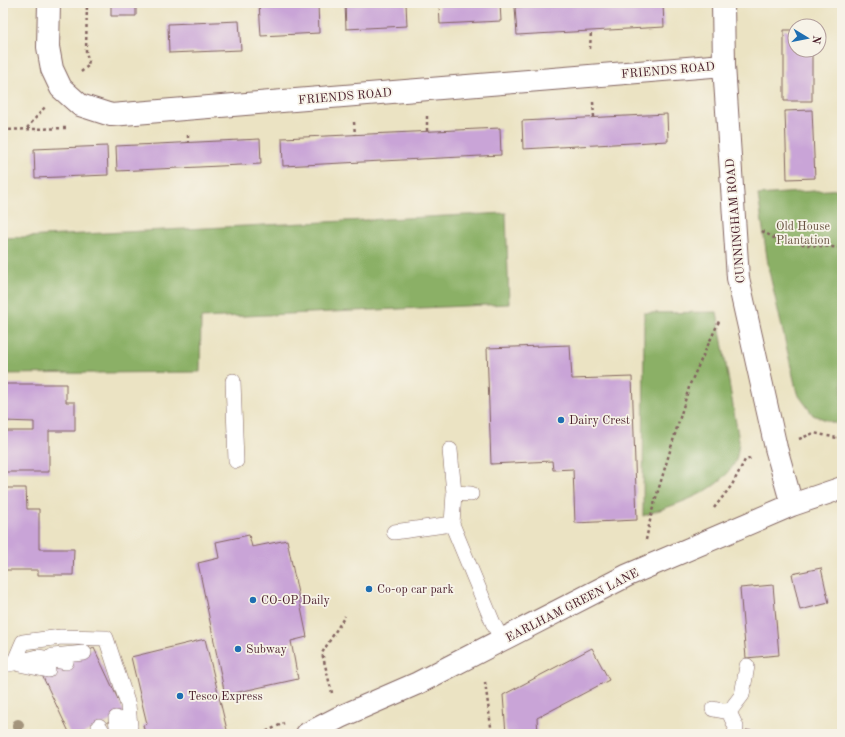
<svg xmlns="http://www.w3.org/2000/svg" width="845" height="737" viewBox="0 0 845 737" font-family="'Old Standard TT',serif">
	<rect width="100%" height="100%" fill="#f7f3e8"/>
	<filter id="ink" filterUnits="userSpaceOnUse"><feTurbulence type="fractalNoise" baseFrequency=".025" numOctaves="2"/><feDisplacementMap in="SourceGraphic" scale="8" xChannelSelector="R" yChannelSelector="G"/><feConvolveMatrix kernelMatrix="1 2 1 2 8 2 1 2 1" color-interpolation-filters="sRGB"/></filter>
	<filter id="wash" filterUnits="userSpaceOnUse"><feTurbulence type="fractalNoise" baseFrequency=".012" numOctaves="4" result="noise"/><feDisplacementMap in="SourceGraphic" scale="16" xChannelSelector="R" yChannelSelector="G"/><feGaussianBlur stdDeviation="0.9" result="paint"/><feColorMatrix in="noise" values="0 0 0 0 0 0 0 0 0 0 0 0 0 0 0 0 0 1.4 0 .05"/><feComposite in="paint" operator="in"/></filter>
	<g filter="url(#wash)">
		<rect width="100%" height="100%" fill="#ebe3c3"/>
		<path fill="#8bb066" stroke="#6a6848" d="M842,189V426L813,415L797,393L769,271L758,195Z
			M506,213L509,304L201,318L200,372L3,374V238Z
			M717,312L739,441C738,447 738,456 735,462C719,494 674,504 643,516L644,313Z"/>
		<g id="blocks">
			<path fill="#c9a4d7" d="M111,3H136V16H111Z
				M259,3H318L319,33L261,36Z
				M345,3H406L407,26L346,29Z
				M439,3H500L501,21L440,24Z
				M587,3H663L664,27L517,35L515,7Z
				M239,21L241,50L169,53L168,24Z
				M784,30H795V50H812V101H784Z
				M812,110L815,178L787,179L785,111Z
				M667,114L668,141L523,149L522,121Z
				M500,128L501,155L283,166L282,138Z
				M260,139L261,164L117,171L116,146Z
				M107,146L108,175L35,178L34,149Z
				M570,345L572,379L632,377L637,520L575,523L573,469L553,470L552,461L491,464L487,348Z
				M3,384H66V402H75V431H49V472H3V431H34V422L3,421Z
				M3,488H26L27,509H39V549H74L73,575H38V570H3Z
				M249,535L252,547L287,540L307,637L291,641L298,679L225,695L198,563L219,558L216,542Z
				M821,568L829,603L800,610L792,574Z
				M773,585L779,655L746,658L740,588Z
				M205,639L228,734H145L143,725L147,724L131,657Z
				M94,648L125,714L82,734H70L41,673Z
				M592,648L609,680L537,718L538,734H506L503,695Z
				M746,730L765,733L764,734H746Z"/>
		</g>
	</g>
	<g filter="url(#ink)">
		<use href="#blocks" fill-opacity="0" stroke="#826460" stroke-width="1"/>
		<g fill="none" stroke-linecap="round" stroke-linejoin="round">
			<defs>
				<path id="lane" d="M233,381L236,461
					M450,450L454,493L452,524L493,623L502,640
					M454,493L471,494
					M394,532L452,524
					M53,656L84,653
					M14,663L23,642L61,637L106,638L128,705L130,726L128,734
					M19,664L48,670
					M3,665L14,663L38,657L66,662
					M713,709L729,712L736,727L735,734
					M729,712L742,695L747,666
					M116,718L118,734
					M99,726L104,734"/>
				<path id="street" d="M49,3L48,47L52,69L61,88L80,105L111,115L724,65
					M723,3L724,65L738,278L776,448L792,505
					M307,734L340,717L418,683L628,575L792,505L842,488"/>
			</defs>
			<use href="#lane" stroke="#826460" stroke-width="16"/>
			<use href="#street" stroke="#826460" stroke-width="24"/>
			<path stroke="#826460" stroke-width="2.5" stroke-dasharray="3 3" stroke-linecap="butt" d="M590,49L591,31
				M81,72L89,65L86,51L87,3
				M593,102L594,117
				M427,116V131
				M354,122L355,135
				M27,128L45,107
				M3,130L66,128
				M188,135V142
				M762,231L774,238L808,245L842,248
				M799,439L814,433L837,438H842
				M714,508L732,485L745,460L752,458
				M646,540L652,511L690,384L720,319
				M485,682L492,734
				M332,693L322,653L345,616
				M261,734L284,723"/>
			<use href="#lane" stroke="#fff" stroke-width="15"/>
			<use href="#street" stroke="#fff" stroke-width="22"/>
		</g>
		<circle fill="#a3947c" cx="18" cy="725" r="6"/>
	</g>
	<g fill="#1f6fb2" stroke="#f7f3e8" stroke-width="1.5">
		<circle cx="561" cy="420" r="4"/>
		<circle cx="369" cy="589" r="4"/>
		<circle cx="253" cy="600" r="4"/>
		<circle cx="238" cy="649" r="4"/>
		<circle cx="180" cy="696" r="4"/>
	</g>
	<g text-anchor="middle" stroke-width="3.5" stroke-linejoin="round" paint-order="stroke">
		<g font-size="12" fill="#4a1f2b" stroke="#f7f3e8">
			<text transform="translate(668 70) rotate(-5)" y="4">FRIENDS ROAD</text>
			<text transform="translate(345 96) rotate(-5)" y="4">FRIENDS ROAD</text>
			<text transform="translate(735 221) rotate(-95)" y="4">CUNNINGHAM ROAD</text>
			<text transform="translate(572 605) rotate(-27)" y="4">EARLHAM GREEN LANE</text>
		</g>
		<g font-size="12" fill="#685341" stroke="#f7f3e8">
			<text x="803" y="230">Old House<tspan x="803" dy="14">Plantation</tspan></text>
		</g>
		<g font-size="12" fill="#4a1f2b" stroke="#f7f3e8" text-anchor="start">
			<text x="569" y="424">Dairy Crest</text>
			<text x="377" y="593">Co-op car park</text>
			<text x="261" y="604">CO-OP Daily</text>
			<text x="246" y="653">Subway</text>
			<text x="188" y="700">Tesco Express</text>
		</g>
	</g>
	<rect width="845" height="737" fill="none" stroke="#f7f3e8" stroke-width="16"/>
	<g transform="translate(807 38) rotate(100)"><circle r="19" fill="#f7f3e8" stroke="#b29e9c"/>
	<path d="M0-3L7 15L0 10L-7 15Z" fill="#1f6fb2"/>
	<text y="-6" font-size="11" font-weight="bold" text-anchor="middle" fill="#4a1f2b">N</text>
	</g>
</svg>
